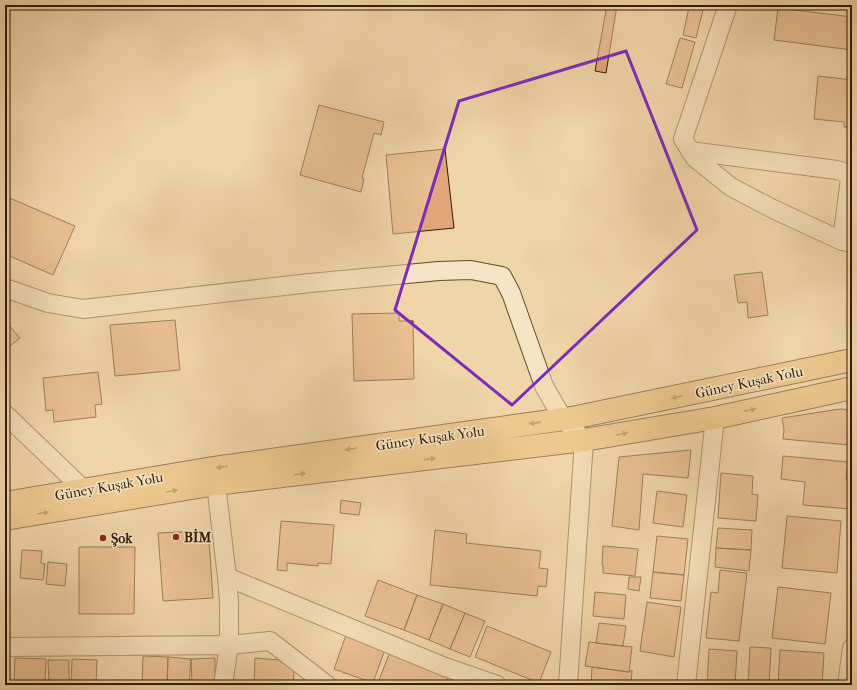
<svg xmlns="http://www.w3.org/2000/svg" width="857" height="690" viewBox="0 0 857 690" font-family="'IM FELL French Canon',serif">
	<rect width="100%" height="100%" fill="#f0d5a8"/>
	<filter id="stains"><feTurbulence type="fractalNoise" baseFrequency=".005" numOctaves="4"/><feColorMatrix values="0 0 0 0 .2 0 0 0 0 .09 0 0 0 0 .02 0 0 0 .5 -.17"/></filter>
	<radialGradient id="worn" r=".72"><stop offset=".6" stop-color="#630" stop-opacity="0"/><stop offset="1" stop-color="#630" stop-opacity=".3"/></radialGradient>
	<path fill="#e2a679" stroke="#301b00" d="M607,5H617L606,73L595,71Z
		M780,5H800L799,8Z
		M689,7L703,10L696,38L683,35Z
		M778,8L852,17V50L774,40Z
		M680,38L695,42L682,88L666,84Z
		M818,76L852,80V127H844V122L814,119Z
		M319,105L384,122L381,135L374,133L362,178L364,179L361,192L300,175Z
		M445,149L454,228L393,234L386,155Z
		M5,196L75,226L53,275L5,254Z
		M762,272L768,315L748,318L747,302L738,303L734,275Z
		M399,313V321H413L414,379L354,381L352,314Z
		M175,320L180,370L115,376L110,325Z
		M5,321L20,338L9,347L5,343Z
		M98,372L102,404L95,405L96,417L54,422L53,410L46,411L43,378Z
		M840,409L852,410L849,445L783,439L784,430L782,418Z
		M691,450L688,478L643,474L639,530L612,526L619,457Z
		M783,456L848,462L846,479H852V496L850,509L803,505L805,482L781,479Z
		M721,473L753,476L752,494L758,495L756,521L718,518Z
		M657,491L687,495L683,527L653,523Z
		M341,500L361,503L359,515L340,513Z
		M787,516L841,521L837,573L782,568Z
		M281,521L334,525L331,564L318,563V566L287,563V571L277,570Z
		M718,528L752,530L751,550L716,548Z
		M435,530L467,534L466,543L541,551L539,568L548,569L546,587L538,586L537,596L430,585Z
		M200,531L201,541H209L213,598L163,601L158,533Z
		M657,536L688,539L684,575L653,572Z
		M603,546L638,549L635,576L603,573V565H602Z
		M79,547H135L134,614H79Z
		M716,548L751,550L749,571L715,567Z
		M22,550L42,551L41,563L45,564L43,580L20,578Z
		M48,562L67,564L65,586L46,584Z
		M720,570L747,573L739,641L706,638L711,592L718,593Z
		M653,572L684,575L681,601L650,598Z
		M629,577H641L639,591L628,589Z
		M378,580L417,595L404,630L365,616Z
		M778,587L831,593L825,644L772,638Z
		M595,592L626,595L624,619L593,616Z
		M417,595L443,604L429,640L404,630Z
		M647,602L681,607L674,657L640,651Z
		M443,604L465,613L450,649L429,640Z
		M465,613L485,621L470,657L450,649Z
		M599,623L626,626L623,646L596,643Z
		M487,626L551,652L539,683L475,657Z
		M346,635L385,649L373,683L334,669Z
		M589,642L632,647L629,672L585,666Z
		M750,647L771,648L769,685H748Z
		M709,649L737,651L735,685H707Z
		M780,650L824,653L822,685H778Z
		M390,652L449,675L445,685H377Z
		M143,656L168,657L167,685H142Z
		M168,657L191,659L189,685H167Z
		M15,658L46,659L45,685H14Z
		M215,658V685H192L191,659Z
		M255,658L279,660L294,671L293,685H254Z
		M72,659L97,660L96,685H71Z
		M48,660H69V685H49Z
		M592,667L629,672L632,670L631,685H591Z"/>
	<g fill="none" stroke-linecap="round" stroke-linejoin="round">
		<defs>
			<path id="minor" d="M728,5L683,139L695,158L731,187L773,209L842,241L852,243
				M690,151L837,170C843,171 847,173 850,179L842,241
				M5,288L48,303L83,309L310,283L439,271L471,270L502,276L511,293L544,386L563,419L584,440L568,685
				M5,414L84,490L89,498
				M216,484L227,577L229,601V645L223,685
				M227,577L445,667L497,685
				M5,647L229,645L270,641L327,685
				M686,685L715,418
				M847,685L852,648"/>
			<path id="major" d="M5,503L207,469L572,418L852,360
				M5,519L216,484L584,440L715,418L852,388"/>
		</defs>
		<use href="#minor" stroke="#604a2a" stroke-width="20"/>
		<use href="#major" stroke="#301b00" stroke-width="24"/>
		<use href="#minor" stroke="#f5e4c6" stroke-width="18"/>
		<use href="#major" stroke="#e8ba74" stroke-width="22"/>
	</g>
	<defs><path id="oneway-solid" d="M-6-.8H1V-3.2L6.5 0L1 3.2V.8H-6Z"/></defs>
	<g fill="#8c6a3a">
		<use href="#oneway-solid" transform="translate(677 397) rotate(168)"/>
		<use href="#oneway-solid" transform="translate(750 410) rotate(-12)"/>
		<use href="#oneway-solid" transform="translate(535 423) rotate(172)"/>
		<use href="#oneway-solid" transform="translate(622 434) rotate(-10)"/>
		<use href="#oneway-solid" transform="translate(351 449) rotate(172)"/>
		<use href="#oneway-solid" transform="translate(430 459) rotate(-7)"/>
		<use href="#oneway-solid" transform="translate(222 467) rotate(172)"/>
		<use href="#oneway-solid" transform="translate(300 474) rotate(-7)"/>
		<use href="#oneway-solid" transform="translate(172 491) rotate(-10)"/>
		<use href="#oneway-solid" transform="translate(43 513) rotate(-10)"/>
	</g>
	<path d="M0 0H857V690H0ZM626,51L697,230L512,405L395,310L459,101Z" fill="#f0d5a8" fill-opacity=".55" fill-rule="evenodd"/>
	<path fill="none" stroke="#7b2cbf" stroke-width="3" stroke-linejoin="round" d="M626,51L697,230L512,405L395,310L459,101Z"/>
	<g fill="#8f2418" stroke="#f5e4c6" stroke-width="1.5">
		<circle cx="176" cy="537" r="4"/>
		<circle cx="103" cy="538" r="4"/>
	</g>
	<g text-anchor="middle" stroke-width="3" stroke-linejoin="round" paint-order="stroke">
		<g font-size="14" fill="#301b00" stroke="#f5e4c6">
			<text transform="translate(749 382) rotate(-12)" y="5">Güney Kuşak Yolu</text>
			<text transform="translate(430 438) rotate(-8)" y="5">Güney Kuşak Yolu</text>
			<text transform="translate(109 486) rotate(-10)" y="5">Güney Kuşak Yolu</text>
		</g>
		<g font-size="14" font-weight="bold" fill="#301b00" stroke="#f5e4c6" text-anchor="start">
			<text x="184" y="542">BİM</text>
			<text x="111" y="543">Şok</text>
		</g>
	</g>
	<rect width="857" height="690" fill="none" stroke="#f0d5a8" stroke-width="20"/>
	<rect x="6" y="6" width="845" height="678" fill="none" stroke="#301b00" stroke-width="2"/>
	<rect x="10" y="10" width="837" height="670" fill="none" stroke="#301b00"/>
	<rect width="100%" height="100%" filter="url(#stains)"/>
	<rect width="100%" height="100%" fill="url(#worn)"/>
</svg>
